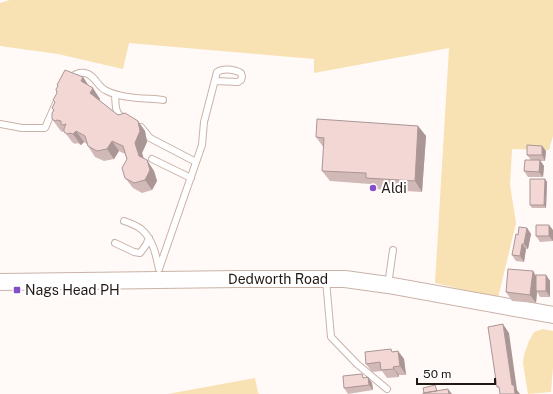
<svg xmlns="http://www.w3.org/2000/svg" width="553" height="394" viewBox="0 0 553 394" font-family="'Public Sans',sans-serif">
	<rect width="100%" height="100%" fill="#fff9f7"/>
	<path fill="#f8e1b2" d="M10,0H553V136L549,150L512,149L510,185L516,223L498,298L435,283L449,48L314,73V59L129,43L123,69L58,54L0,46V3Z
		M543,329L553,331V367L551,392L528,394L523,363L524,355L529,341L534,332Z
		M255,378L258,393L260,394H168Z"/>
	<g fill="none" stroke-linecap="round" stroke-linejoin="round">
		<defs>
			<path id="service" d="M68,79C74,75 78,72 85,73C95,75 97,86 105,90C121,99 146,98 163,100
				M115,95C116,105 114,114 125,119
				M0,124L22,128H45L56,103
				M141,127L150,138L196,162
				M152,159L191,178
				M124,221C130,223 137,226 141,229C153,239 156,255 159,269
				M115,243L134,252L140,253L146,245L149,238
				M159,269L202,145L204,122L217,72C223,68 234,69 241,73L242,77L241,80L238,82L215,81
				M326,280L331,337L357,364L387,389
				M388,285L393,250"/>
			<g id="secondary">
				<path id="s1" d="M0,282L238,279H345L388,285L553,315"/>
			</g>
		</defs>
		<use href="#service" stroke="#cab2a8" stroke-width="8"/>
		<use href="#secondary" stroke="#cab2a8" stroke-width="18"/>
		<use href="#service" stroke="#fff" stroke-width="6"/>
		<use href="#secondary" stroke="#fff" stroke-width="16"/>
	</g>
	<path fill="#d1b9b7" d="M83,77L89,86L100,99L99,100L118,115L138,121L145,131L147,142L142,153L144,159L154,171L157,181L152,190L142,193L133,188L125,178L127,159L125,154L119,151L114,159L104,161L95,157L88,146L87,144L84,142L81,145L77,143L75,144L72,142L64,131L62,132L60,130L52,119L53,110L52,108L55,102L57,93L58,87L57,85Z
		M418,126L426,136L422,192L373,189L370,184L330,181L322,171L324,148L316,137Z
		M542,146L546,151L545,161H540L544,166L543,177H528L524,171L531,160L527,155Z
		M545,179L547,182L546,208H532L530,205Z
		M527,228L531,234L528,249H526L524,262L516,261L512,255Z
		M553,230V241L540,242L536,236Z
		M546,275L550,281V297H540L537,292L536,303L512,301L506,292L536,276Z
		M398,351L404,359L406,375H399V377L387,378L382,371L372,372L366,364L393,352Z
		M368,377L372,383L373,390L348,394L344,388L365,378Z"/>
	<path fill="#aa9695" d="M83,77L90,88L81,81Z
		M93,88L100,99L98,104L90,93Z
		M138,121L145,131L147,142L142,153L146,166L139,156L135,143Z
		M418,126L426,136L422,192L415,181Z
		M76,131L84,142L81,145L73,134Z
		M112,141L119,151L114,159L107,149Z
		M542,146L546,151L545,161L542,155Z
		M147,160L154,171L157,181L152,190L145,180Z
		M540,160L544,166L543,177L539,172Z
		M545,179L547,182L546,208L544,205Z
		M549,225L553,230V241L549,236Z
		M527,228L531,234L528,249L524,244Z
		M522,244L526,249L524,262L520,256Z
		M533,271L538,279L536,291L537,292L536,303L530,295Z
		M546,275L550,281V297L546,291Z
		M503,324L509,333L517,390L520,394H515L512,385Z
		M398,351L404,359L406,375L400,366Z
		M393,367L399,375V377L394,369Z
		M368,377L372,383L373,390L369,385Z
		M448,389L452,394H449Z"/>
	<path fill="#f3d7d5" stroke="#aa9695" d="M65,70L83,77L81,81L93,88L90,93L118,115L125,113L138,121L140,131L135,143L139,156L147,160L150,170L145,180L134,183L125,178L122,168L127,159L123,146L112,141L107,149L97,151L88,146L85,136L76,131L73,134L70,133L67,134L64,132V129L66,124L63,125L61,124V121L57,120L55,121L52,119V113L54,110L52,108L55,102L53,100L57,93L56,89L58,86L57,85Z
		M317,119L418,126L415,181L366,178V173L322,171L324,138L316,137Z
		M527,145L542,146V155H527Z
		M525,160H540L539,172L524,171Z
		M530,179H545L544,205H530Z
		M536,225H549V236H536Z
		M519,227L527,228L524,244H522L520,256L512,255L516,234L518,235Z
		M508,269L533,271L530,295L506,292Z
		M536,275H546V291H536Z
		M503,324L512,385H514L515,394H500L499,387H497L488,327Z
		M391,349L392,352L398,351L400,366L393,367L394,369L381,370L380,362L366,364L365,352Z
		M362,374L363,378L368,377L369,385L344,388L343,376Z
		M435,385L437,391L424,393L423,388Z
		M448,389L449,394H423V393Z"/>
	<g fill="#834ec6" stroke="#fff" stroke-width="1.5">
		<circle cx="373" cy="188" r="4"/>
		<rect x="13" y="286" width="8" height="8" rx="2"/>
	</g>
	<g text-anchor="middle" stroke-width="4" stroke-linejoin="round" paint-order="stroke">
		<g font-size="14" fill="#221915" stroke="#fff" text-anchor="start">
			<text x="381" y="193">Aldi</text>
			<text x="25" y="295">Nags Head PH</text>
		</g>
		<g font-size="14" fill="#221915" stroke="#fff">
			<text dy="5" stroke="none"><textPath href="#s1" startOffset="278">Dedworth Road</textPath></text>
		</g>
	</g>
	<path d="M417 378v6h78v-6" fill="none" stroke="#221915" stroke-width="2"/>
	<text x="423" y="378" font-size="12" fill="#221915" stroke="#ffffff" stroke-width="3" paint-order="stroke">50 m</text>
</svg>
